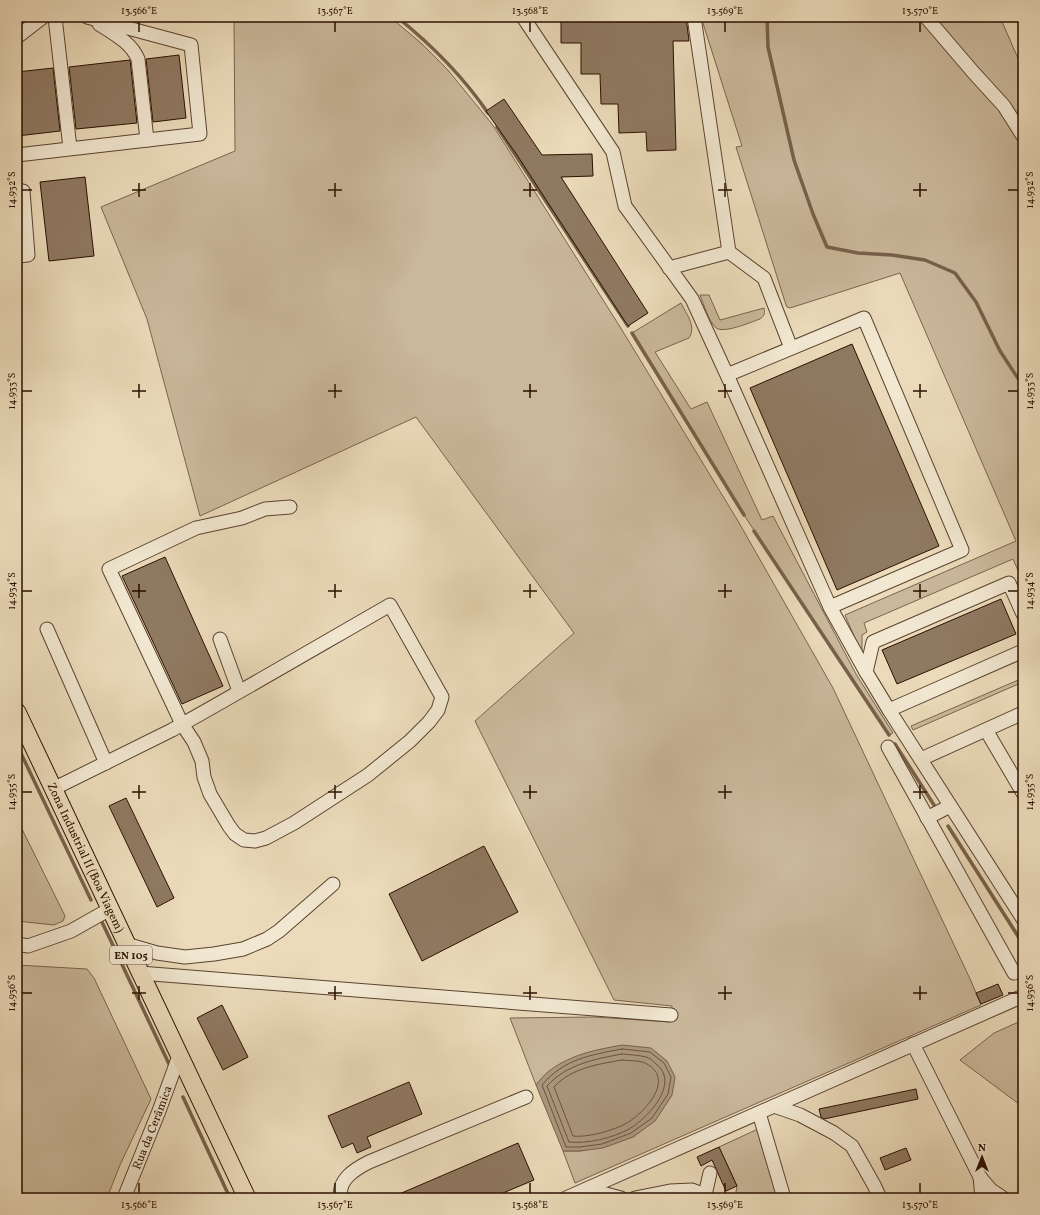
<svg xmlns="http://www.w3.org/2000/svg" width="1040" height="1215" viewBox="0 0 1040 1215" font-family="Vollkorn,serif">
	<rect width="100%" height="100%" fill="#ebdbba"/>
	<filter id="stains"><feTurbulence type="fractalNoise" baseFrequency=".005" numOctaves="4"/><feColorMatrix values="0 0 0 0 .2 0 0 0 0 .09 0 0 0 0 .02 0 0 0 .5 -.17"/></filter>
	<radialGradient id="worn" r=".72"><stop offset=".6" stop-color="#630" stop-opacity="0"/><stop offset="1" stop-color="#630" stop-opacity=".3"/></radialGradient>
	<path fill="#cab89b" stroke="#7a644e" d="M234,17H390L422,44L447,69L492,124L622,330L738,521L833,688L971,981L981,1005L575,1183L563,1151H580L633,1137L655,1120L672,1095L548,1072L536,1085L510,1018L595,1017L670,1022L672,1006L614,1000L475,721L574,633L416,417L200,516L147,319L101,207L235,151Z
		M701,17H1000L1023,70V574L1020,575L1013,559L864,623L867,632L862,635V655L845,615L1016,541L900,273L790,308L787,307L786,305L736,147L742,146Z
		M700,295H709L720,320L764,308C765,313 765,315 760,319C751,322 722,335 715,327C709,321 703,303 700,295Z
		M681,303C686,314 697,326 689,338L655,352L691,409L707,402L762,520L773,516L856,674L893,733L889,735L744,515L632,333Z
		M1023,678V682L913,730L911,726Z
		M17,819L65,916L63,921L54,925L17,921Z
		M17,965L87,969L94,978L151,1099L120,1165L107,1198H17Z
		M1023,1020V1107L960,1060L994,1033Z
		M758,1129L784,1198H735L737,1186L719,1147Z"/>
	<path fill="#aa967b" stroke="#77604a" d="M622,1045L651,1048L667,1061L675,1077L672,1095L655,1121L633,1137L603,1148L580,1151H563L536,1085C540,1080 544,1075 549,1071C572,1054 595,1050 622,1045Z"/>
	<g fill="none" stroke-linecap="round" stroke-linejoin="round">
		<path stroke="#6a523e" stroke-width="1" d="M622,1049L650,1052L664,1063L671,1077L668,1094L652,1118L631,1133L602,1144L580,1147H566L542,1085C564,1059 590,1055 622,1049Z
			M622,1054C630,1055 639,1055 646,1057C650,1058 653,1061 656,1064C681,1083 647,1119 629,1129C613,1138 587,1144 569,1142L547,1086C567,1064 595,1059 622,1054Z
			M622,1060C629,1061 641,1060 647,1064C675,1080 645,1112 627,1123C615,1130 587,1138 573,1136L554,1087C571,1068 599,1064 622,1060Z"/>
		<path stroke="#77604a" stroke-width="3.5" d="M397,17C433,46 462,75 488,113
			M767,17L768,47L794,160L813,214L827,247L858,253L892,255L925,260L955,273L976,302L1000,351L1023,386
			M497,127L628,326
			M632,333L744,515
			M754,531L889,735
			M895,744L934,805
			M17,745L91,900
			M948,826L1023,944
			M101,920L169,1064
			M183,1097L230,1198"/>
	</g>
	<path fill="#8f7961" stroke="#2b0f01" d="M561,17H686L689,41H673L676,150L647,151L646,132L619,133L618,104H601L600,74H581V43H561Z
		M179,55L186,118L153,122L146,59Z
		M130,60L137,123L76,129L69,67Z
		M53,68L60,131L17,136V72Z
		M504,99L542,155L592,154L593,176L561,177L648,313L628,326L517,155L486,111Z
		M85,177L94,256L49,261L40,182Z
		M852,344L939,546L837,590L750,388Z
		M165,557L223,686L182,704L122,576Z
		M1001,599L1016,634L897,684L882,650Z
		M126,798L174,898L157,907L109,806Z
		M484,846L518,912L422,961L389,894Z
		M998,984L1003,995L981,1004L976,993Z
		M222,1005L248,1057L223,1070L197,1018Z
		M409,1082L422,1114L367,1137L371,1147L357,1153L353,1143L342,1148L328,1116Z
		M916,1089L918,1099L824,1119L821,1117L819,1109Z
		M518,1143L534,1180L491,1198H390Z
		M719,1147L737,1186L726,1191L712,1160L701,1166L697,1157Z
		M906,1148L911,1160L885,1170L880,1158Z"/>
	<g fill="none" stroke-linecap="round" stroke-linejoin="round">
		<defs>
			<g id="minor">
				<path d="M55,17L70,148"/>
				<path d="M523,17L613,152L625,206L692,299L727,375L830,607L962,550L864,318L727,375"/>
				<path d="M694,17L729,252"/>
				<path d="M926,17L973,72L1004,106L1023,136"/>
				<path d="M99,24C114,34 131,42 138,59L147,140"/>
				<path d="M17,37L43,17"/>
				<path d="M17,155L200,134L191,45L87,17"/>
				<path d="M17,256L28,255L23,191"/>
				<path d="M669,268L729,252L764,278L791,348"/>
				<path d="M830,607L866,672L889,710L1023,919"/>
				<path d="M47,629L106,763"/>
				<path d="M220,639L239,691"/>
				<path d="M866,672L873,642L1009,583L1023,614"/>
				<path d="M889,710L1023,651"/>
				<path d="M986,730L1023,793"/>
				<path d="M888,747L1014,973"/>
				<path d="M921,759L1023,713"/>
				<path d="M53,789L172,730C245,689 317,647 390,605L442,697L438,710L429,722L410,741L368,775L294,823L266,838L255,841L244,840L235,834L229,826L210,794L204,777L202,761L194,742L182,724L109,569L196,528L242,518L265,509L290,507"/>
				<path d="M927,818L950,806"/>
				<path d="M17,944L28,946L71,931L110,909"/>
				<path d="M126,944L157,953L185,957L214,954L243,949L267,939L279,931L333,884"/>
				<path d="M140,973L671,1015"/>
				<path d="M913,1044L980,1177L991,1190L1003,1198"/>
				<path d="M774,1106L800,1115L834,1133L852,1146L874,1185L880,1198"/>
				<path d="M759,1113L784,1198"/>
				<path d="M980,1177L982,1198"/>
				<path d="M587,1189L621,1198"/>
				<path id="s1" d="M124,1198L159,1111L179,1056"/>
				<path d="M341,1198C337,1180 355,1169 369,1162L526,1097"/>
				<path d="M566,1198L1023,996"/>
				<path d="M635,1198L670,1191L692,1190L705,1195"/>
				<path d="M704,1198L705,1195L710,1173"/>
			</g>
			<g id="major">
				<path id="s2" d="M17,712L247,1198"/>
			</g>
		</defs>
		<use href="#minor" stroke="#5b422f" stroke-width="15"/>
		<use href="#major" stroke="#2b0f01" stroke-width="19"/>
		<use href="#minor" stroke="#f2e8d2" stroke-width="13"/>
		<use href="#major" stroke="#ebdbba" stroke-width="17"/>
	</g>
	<path fill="none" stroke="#2b0f01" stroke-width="1.5" d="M139,22V32M335,22V32M530,22V32M725,22V32M920,22V32M139,183V197M335,183V197M530,183V197M725,183V197M920,183V197M22,190H32M132,190H146M328,190H342M523,190H537M718,190H732M913,190H927M1008,190H1018M139,384V398M335,384V398M530,384V398M725,384V398M920,384V398M22,391H32M132,391H146M328,391H342M523,391H537M718,391H732M913,391H927M1008,391H1018M139,584V598M335,584V598M530,584V598M725,584V598M920,584V598M22,591H32M132,591H146M328,591H342M523,591H537M718,591H732M913,591H927M1008,591H1018M139,785V799M335,785V799M530,785V799M725,785V799M920,785V799M22,792H32M132,792H146M328,792H342M523,792H537M718,792H732M913,792H927M1008,792H1018M139,986V1000M335,986V1000M530,986V1000M725,986V1000M920,986V1000M22,993H32M132,993H146M328,993H342M523,993H537M718,993H732M913,993H927M1008,993H1018M139,1183V1193M335,1183V1193M530,1183V1193M725,1183V1193M920,1183V1193"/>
	<g text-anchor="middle" stroke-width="3" stroke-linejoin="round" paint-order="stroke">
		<rect fill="#f2e8d2" stroke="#675040" stroke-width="1" x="110" y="946" width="42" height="18" rx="3"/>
		<g font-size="11" font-weight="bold" fill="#2b0f01">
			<text x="131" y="959">EN 105</text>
		</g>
		<g font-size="12" fill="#2b0f01" stroke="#f2e8d2">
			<text dy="4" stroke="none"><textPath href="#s2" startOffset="161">Zona Industrial II (Boa Viagem)</textPath></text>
			<text dy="4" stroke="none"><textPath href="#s1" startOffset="76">Rua da Cerâmica</textPath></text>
		</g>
	</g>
	<rect width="1040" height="1215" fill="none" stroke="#ebdbba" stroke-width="44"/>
	<g transform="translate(982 1157)" stroke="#f2e8d2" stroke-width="3" paint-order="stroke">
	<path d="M0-3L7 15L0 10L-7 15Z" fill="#2b0f01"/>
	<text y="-6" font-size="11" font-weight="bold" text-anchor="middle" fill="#2b0f01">N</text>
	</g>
	<rect x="22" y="22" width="996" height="1171" fill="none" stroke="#2b0f01" stroke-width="1.5"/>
	<g font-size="10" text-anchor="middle" fill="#2b0f01">
		<text x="139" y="14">13.566°E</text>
		<text x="335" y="14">13.567°E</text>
		<text x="530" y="14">13.568°E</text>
		<text x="725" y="14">13.569°E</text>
		<text x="920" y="14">13.570°E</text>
		<text transform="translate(11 190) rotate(-90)" y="4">14.932°S</text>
		<text transform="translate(1029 190) rotate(-90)" y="4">14.932°S</text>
		<text transform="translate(11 391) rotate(-90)" y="4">14.933°S</text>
		<text transform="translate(1029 391) rotate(-90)" y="4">14.933°S</text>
		<text transform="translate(11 591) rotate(-90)" y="4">14.934°S</text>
		<text transform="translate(1029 591) rotate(-90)" y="4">14.934°S</text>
		<text transform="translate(11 792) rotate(-90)" y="4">14.935°S</text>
		<text transform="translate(1029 792) rotate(-90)" y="4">14.935°S</text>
		<text transform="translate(11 993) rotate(-90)" y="4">14.936°S</text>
		<text transform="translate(1029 993) rotate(-90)" y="4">14.936°S</text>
		<text x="139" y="1208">13.566°E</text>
		<text x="335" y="1208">13.567°E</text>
		<text x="530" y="1208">13.568°E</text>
		<text x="725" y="1208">13.569°E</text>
		<text x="920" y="1208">13.570°E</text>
	</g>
	<rect width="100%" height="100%" filter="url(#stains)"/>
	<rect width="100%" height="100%" fill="url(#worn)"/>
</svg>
